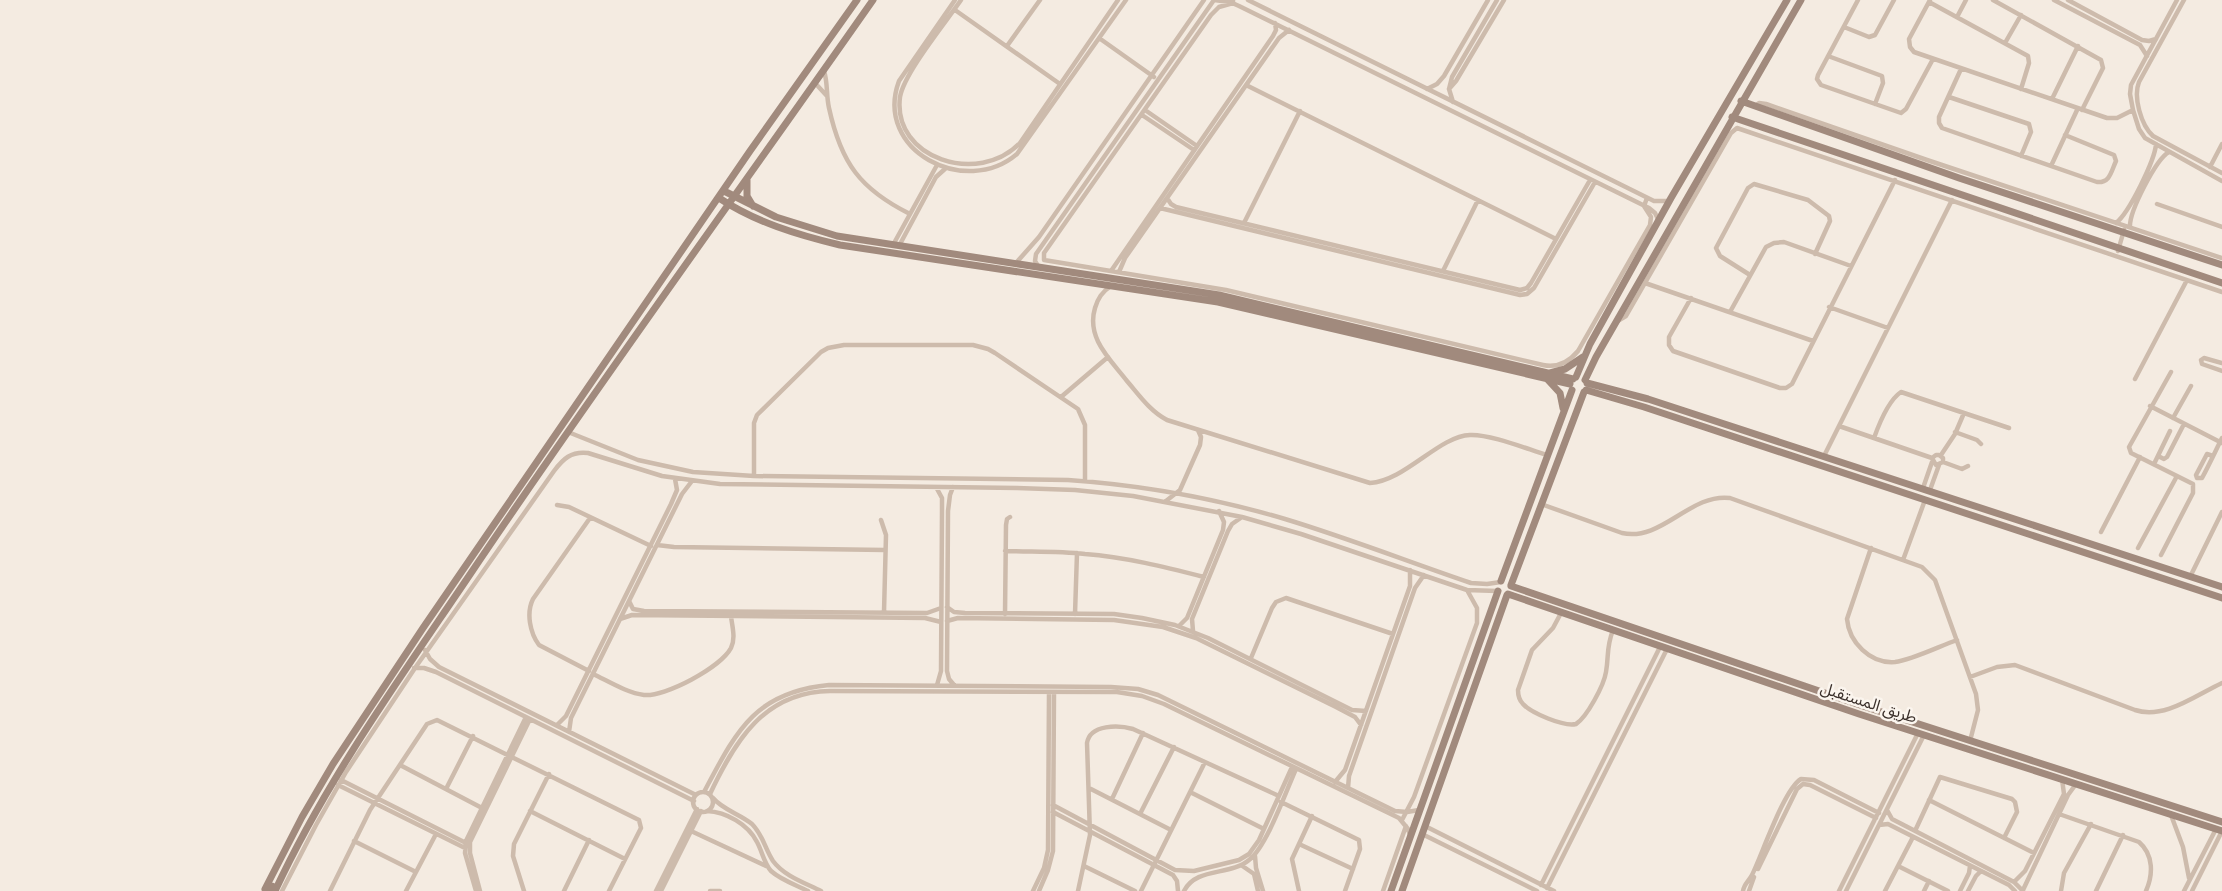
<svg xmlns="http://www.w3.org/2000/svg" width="2222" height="891" viewBox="0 0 2222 891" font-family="'Open Sans','Noto Sans Arabic',sans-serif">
	<rect width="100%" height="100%" fill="#f4ebe1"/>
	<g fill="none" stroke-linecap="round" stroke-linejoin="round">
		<path stroke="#cdbbac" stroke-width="4.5" d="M955,0L899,81C873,151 966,198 1017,154L1126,0
			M961,0C946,22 904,73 900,97C892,159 979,186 1020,143L1118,0
			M1214,0L1230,2L1239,6L1649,208L1655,213L1659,221
			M1233,0V3L1219,7L1211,15L1044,253V260L1226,290L1543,365C1557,368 1568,363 1578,351L1650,225L1651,217L1644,206L1647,198
			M1248,0L1654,201H1670
			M1858,0L1818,75L1817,79L1821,85L1901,113L1906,109L1933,59
			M1930,0L1909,39L1910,47L1914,52L2107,118H2117L2133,110
			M1993,0L2101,60L2103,68L2082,110
			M2054,0L2140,45L2147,56
			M2068,0L2142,40L2149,41L2156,39
			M2177,0L2131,85L2130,94L2133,110L2139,129L2145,138L2222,181
			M2184,0L2139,82C2133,97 2141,125 2153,136L2222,173
			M1929,2L2028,56L2029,63L2021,89
			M955,10L1060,84
			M1957,17L1966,0
			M1844,27L1869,37L1875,35L1894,0
			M1099,38L1154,77
			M2005,43L2021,15
			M1007,46L1040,0
			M1828,56L1882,76L1883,83L1875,104
			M1961,69L1939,117V123L1942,128L2097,182C2110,183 2111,172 2116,161L2114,155L2065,135
			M824,71C828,83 826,95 829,108C841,163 860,189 910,214
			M815,83L827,96
			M1246,85L1556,239
			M1427,89L1437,84L1444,76L1488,0
			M1449,89L1456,81L1504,0
			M1949,97L2029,124L2031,132L2021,156
			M2052,99L2078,46
			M1453,102L1449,89L1452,77L1497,0
			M1755,106L1759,103L1766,104L1927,160L2222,258
			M1145,110L1197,146
			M1142,115L1194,150
			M2051,166L2078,108
			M2210,167L2222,144
			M1167,198L1171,204L1176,207L1520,290L1527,288L1531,283L1590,180
			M2157,204L2222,227
			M1160,208L1520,295L1527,294L1534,288L1595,182
			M1244,223L1300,111
			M2116,223C2129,213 2155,160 2156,144
			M2130,227C2129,212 2156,159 2169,152
			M893,245L937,165
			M899,246L936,177L946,168
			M2118,251L2124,230
			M1016,263L1039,237L1204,0
			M1038,266L1035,261L1036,254L1214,0
			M1111,271L1273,36L1276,30L1275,23
			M1443,271L1478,200
			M1119,272L1125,258L1279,38L1289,30
			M1750,275L1720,256L1716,248L1748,188L1754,184L1808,200L1829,216L1830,221L1815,254
			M1645,283L1813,341
			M1111,286C1102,292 1098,298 1095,308C1086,338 1110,359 1127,381C1139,395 1150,411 1167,420L1370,483C1405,481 1439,436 1470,435C1490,434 1527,449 1547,455
			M1691,298L1669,337V345L1673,351L1780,388H1786L1792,384L1895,180
			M1829,307L1888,328
			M1730,312L1766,247L1774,243L1784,242L1851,266
			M1616,322L1626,316L1731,133L1737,128L2222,292
			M2222,363L2204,358L2201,360L2202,364L2222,371
			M2135,379L2187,280
			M1061,397L1108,357
			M2150,406L2222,443
			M2173,418L2191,386
			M1839,426L1932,458
			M568,432L638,460L693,472L754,476L1068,480C1141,485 1214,498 1285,519C1348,538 1409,562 1471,583L1487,584L1501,582
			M1955,432L1977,440L1981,444
			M1874,438C1879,424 1889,400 1901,392L2009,428
			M1941,455L1955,434L1964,413
			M1824,456L1952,200
			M2158,456L2164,459L2167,457L2184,424
			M2213,456L2207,454L2196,475L2197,478H2202C2209,465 2215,452 2222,438
			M1943,462L1936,465L1932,458L1936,455H1939L1943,458V462L1962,469L1968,466
			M2154,464L2170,431
			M754,476V423L757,415L821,352L828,348L844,345H973L988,349L995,353L1078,409L1085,425V481
			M936,487L942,498V511L941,671L937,685
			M953,487L950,495L948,511L947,671L949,679L954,685
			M1923,488L1932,462
			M1930,490L1939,465
			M1166,501L1180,490L1200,445L1201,437L1198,430
			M1541,504L1622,533C1662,542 1690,493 1730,498L1922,567L1935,580L1976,694L1978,710L1970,741
			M557,505L569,507L651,546
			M881,520L886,535L884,612
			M2101,532L2140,457
			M657,545L674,547L885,550
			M1871,548L1847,619C1849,642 1870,664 1895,662C1912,660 1940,646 1957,640
			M2138,548L2177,476
			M1005,551C1032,552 1058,551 1085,554C1125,557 1165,567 1204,577
			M2161,555L2193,493V484L2131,453L2129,447L2171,372
			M1903,560L1925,500
			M2190,577L2222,512
			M629,601L633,609L644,611L927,613L941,608
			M947,607L954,612L965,613L1114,614L1142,618L1175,625L1208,638L1352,710L1366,711
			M1561,613L1553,628L1532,650L1518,690C1518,696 1519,700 1523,704C1531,713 1564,727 1576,724C1587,717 1604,685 1606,672C1609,655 1606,648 1613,630
			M1005,614L1006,525L1007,519L1010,517
			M1075,614L1077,553
			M620,619L632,615L925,618L941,622
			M947,621L958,618L1114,620L1163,627L1196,638L1336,707L1355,717L1361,725
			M1179,626L1187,618L1223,530L1224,522L1219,511
			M1193,631L1192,619L1228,531L1232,524L1242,517
			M425,650L430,659L439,667L696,795
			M1251,658L1272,608L1276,602L1286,598L1393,634
			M414,668H424L436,672L694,801
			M589,671L539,645C530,633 526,613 533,599L590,518
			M593,674C608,681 627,693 644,695C665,697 720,668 731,648C736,638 732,626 731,616
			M1970,677L1997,667L2015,665L2135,710C2164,720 2196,695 2222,683
			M557,725L566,716L671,504L677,490L675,479
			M569,732L571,718L682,494L692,481
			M400,765L482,808
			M341,780L466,843
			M1335,782L1345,770L1410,586V570
			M338,785L465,848
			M1089,788L1171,830
			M1348,788L1349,776L1415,588L1424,575
			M446,789L473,736
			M704,792C736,732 754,692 829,685L1111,687L1138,689L1158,695L1395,811L1407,812L1419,810
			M1190,792L1264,829
			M693 802a10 10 0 1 1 20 0a10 10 0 1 1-20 0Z
			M710,794C735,741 764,692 830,691L1117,692L1142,696L1164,704L1399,818L1408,829L1410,835
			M713,798C723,810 740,814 752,824C763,835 765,849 773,861C784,876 805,883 821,891
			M1112,799L1143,733
			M1929,800L2034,853
			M1281,802L1359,840L1360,849L1345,891
			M1053,805L1175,870L1194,871L1239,860L1249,854L1259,840L1292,767
			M1887,810L1892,819L2014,882L2023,891
			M530,811L625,859
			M707,811C726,812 748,824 757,842C762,851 764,863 771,871C781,880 796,885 808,891
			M1053,812L1173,875L1177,881L1178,891
			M1140,814L1174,747
			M2059,814L2139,842C2154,855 2153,875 2146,891
			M2171,815L2183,847L2189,878
			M1402,820L1414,797L1477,623V608L1467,590
			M1879,825L1888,824L2009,885L2015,891
			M1425,826L1554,891
			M691,831L766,866
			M1915,831L1940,777L2012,799L2015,802L2017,812L2004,838
			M1422,834L1537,891
			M354,841L416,872
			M1299,844L1353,869
			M1255,856L1256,868L1263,891
			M1241,865L1254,874L1258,891
			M1084,866L1135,891
			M1898,866L1948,891
			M1758,869L1797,789L1803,784L1810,785L1876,818
			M2014,882L2025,871L2064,794L2062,779
			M1541,885L1660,647
			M1547,888L1667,649
			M2023,890L2068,795L2076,784
			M282,891L316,825L346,772L415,668L554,471C563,459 571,451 588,453L662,476L720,484L1017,488L1075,490L1133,496L1242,517L1301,534L1467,590L1497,591
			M330,891L370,810L427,724L437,720L639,820L641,828L609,891
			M406,891L436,834
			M476,891L465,853L466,841L526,717
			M480,891L470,853V842L530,719
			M524,891L513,856L514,844L549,774
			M564,891L589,840
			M656,891L697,809
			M661,891L701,811
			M710,891H720
			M1033,891L1044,868L1048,850L1049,692
			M1039,891L1048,870L1053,851L1054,693
			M1078,891L1090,835L1087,743C1090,724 1119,725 1133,729L1279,796
			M1141,891L1205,762
			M1184,891C1196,867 1230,876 1249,860C1267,846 1286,791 1296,769
			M1299,891L1292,859L1312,816
			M1383,891L1406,826
			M1743,891C1744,884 1749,881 1752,875C1762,855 1784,789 1801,779L1814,780L1879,813
			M1749,891L1754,877
			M1839,891L1918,733
			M1846,891L1924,735
			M1885,891L1913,837
			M1924,891L1929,881
			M1960,891L1969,873L1970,866
			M1968,891L1976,876L1981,871
			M2061,891L2064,873L2091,824
			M2096,891L2123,835
			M2184,891L2216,829
			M2192,891L2222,831"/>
		<path stroke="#a18a7d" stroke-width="7" d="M1741,101L1959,178L2222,265
			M1732,117L2222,283
			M747,180V196L753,206
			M724,191L776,217L837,236L1219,295L1573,379
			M719,198C755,222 798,235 840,245L1218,302L1570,384
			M1550,373L1565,369L1583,357
			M1576,377L1590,344L1671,198L1787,0
			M1548,380L1560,393L1563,408
			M1585,380L1596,357L1801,0
			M1587,383L1648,399L2222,587
			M1586,390L1644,407L2222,598
			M1501,581L1572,390
			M1511,585L1584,392
			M1511,586L1863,706L2222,822
			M1508,594L1859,714L2222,831
			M265,889L302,817L333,764L423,628L750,151L857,0
			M266,891L272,886L275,888V891C328,777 403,674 473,570C603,377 740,190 873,0
			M1391,891L1498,591
			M1402,891L1507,595"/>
	</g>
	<g text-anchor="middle" stroke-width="5" stroke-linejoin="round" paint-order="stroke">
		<g font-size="16" fill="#3b302b" stroke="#fbf5ee">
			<text transform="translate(1869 702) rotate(18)" y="6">طريق المستقبل</text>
		</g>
	</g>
</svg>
